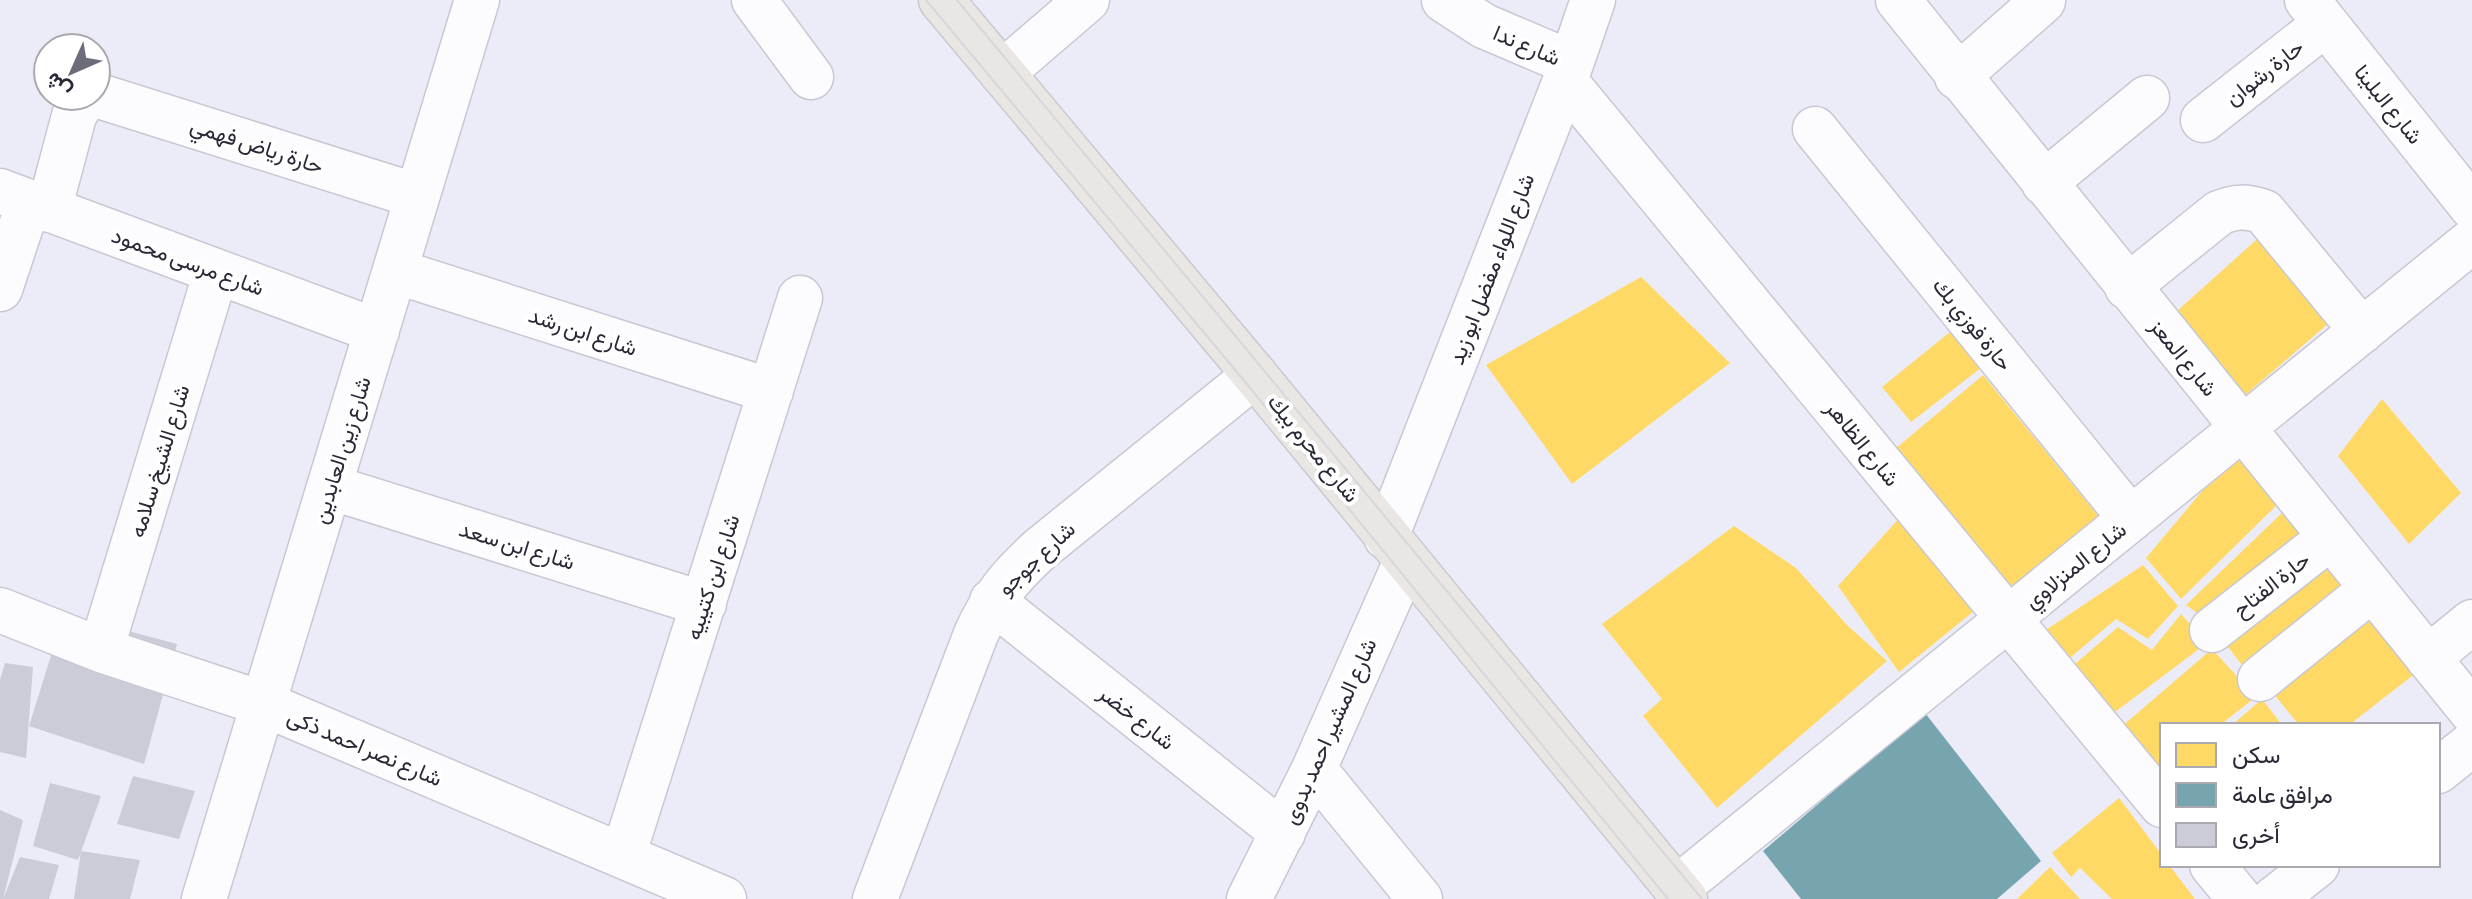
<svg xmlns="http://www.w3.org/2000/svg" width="2472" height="899" viewBox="0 0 2472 899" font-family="'Asap Condensed',Vazirmatn,sans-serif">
	<rect width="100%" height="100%" fill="#ececf8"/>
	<path fill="#ffd966" d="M2264,233L2336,317L2236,403L2167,320Z
		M1641,277L1730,363L1572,484L1486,365Z
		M1955,328L1986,364L1911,422L1882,387Z
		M1983,375L2108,528L2012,604L1888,455Z
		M2382,399L2461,493L2409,544L2338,456Z
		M2240,446L2283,499L2181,599L2146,558Z
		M2285,510L2307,535L2204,618L2186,605Z
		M1902,515L1974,611L1899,672L1838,586Z
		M1734,526L1796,568L1847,625L1887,661L1717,808L1643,716L1662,699L1602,624Z
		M2325,555L2351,595L2251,677L2222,639Z
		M2143,565L2178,606L2148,639L2116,619L2064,663L2040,634Z
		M2367,609L2421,669L2349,725H2299L2272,692Z
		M2181,614L2207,643L2107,718L2068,670L2118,627L2152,650Z
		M2212,649L2256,697L2220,725H2162V771L2120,728Z
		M2262,699L2282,725H2232Z
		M2119,798L2162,855V865H2169L2195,899H2112L2080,868L2071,877L2052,853Z
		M2050,867L2080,899H2017Z"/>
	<path fill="#76a5af" d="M1925,713L2041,861L1997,899H1801L1763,851Z"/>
	<path fill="#ccccd8" d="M64,614L177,644L144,764L29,726Z
		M5,663L33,667L26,758L0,752V680Z
		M133,776L195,791L179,839L117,824Z
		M50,783L101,796L78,860L33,846Z
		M0,810L23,820L3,899H0Z
		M81,851L140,860L130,899H74Z
		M20,857L59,865L49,899H3Z"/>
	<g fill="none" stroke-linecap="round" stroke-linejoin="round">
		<defs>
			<path id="minor" d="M754,0L811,77
				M1444,0L1484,26L1571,63
				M1898,0L2472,712
				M2307,0L2472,207
				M1002,73L1087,0
				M1957,77L2043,1
				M1565,81L2162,805
				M96,95L417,196
				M2203,120L2325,24
				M1815,129L2131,519
				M2044,183L2147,98
				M0,191L377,331
				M49,210L74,116L83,100L92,96
				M395,271L771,391
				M2127,287L2219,213C2235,206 2247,206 2264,212L2362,331
				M0,289L29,202
				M330,487L704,604
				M1386,537L1565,81L1593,0
				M992,601L1283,833
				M0,610L101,650L264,704L724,899
				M2212,630L2331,537
				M101,650L216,272
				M2428,658L2472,622
				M2260,679L2372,589
				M1314,769L1420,899
				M2438,771L2472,744
				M623,856L800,298
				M2212,865L2240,899
				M1676,889L2472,241
				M204,899L477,0
				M875,899L976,634C993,597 1010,577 1039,550L1255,375
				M1249,899L1314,769L1406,561
				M2274,899L2317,865"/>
			<path id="major" d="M941,0L1255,375L1685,899"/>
		</defs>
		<use href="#minor" stroke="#c8c8d4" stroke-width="47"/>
		<use href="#major" stroke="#c9c9d0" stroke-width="47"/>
		<use href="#minor" stroke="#fcfcfe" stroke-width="44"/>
		<use href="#major" stroke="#eae6e4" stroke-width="44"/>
		<path stroke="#d7d7db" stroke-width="2" d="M926,0L1246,383L1668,899
			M957,0L1702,899"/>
	</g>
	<g text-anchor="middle" stroke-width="8" stroke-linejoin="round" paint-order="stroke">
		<g font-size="22" fill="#292836" stroke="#fff">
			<text transform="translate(1527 45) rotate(23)" y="8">شارع ندا</text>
			<text transform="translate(2264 72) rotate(-38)" y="8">حارة رشوان</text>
			<text transform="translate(2389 104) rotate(51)" y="8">شارع البلينا</text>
			<text transform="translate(257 145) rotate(18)" y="8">حارة رياض فهمي</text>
			<text transform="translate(188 261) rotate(20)" y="8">شارع مرسى محمود</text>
			<text transform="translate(1491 269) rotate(-69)" y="8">شارع اللواء مفضل ابو زيد</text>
			<text transform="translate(1973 324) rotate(51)" y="8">حارة فوزي بك</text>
			<text transform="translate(583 331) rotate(18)" y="8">شارع ابن رشد</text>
			<text transform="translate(2184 357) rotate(51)" y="8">شارع المعز</text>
			<text transform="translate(1863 443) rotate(51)" y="8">شارع الظاهر</text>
			<text transform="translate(1314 448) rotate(51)" y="8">شارع محرم بيك</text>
			<text transform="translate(341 450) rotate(-73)" y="8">شارع زين العابدين</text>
			<text transform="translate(159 461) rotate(-73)" y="8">شارع الشيخ سلامه</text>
			<text transform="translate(517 545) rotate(17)" y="8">شارع ابن سعد</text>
			<text transform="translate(1036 558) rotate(-43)" y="8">شارع جوجو</text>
			<text transform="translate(2075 565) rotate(-39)" y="8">شارع المنزلاوي</text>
			<text transform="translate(712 577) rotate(-72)" y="8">شارع ابن كتيبيه</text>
			<text transform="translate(2271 584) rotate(-38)" y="8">حارة الفتاح</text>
			<text transform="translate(1137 717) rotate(38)" y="8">شارع خضر</text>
			<text transform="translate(1329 731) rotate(-66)" y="8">شارع المشير احمد بدوى</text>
			<text transform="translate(365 747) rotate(23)" y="8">شارع نصر احمد ذكى</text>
		</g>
	</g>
	<rect x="2160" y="723" width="280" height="144" fill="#ffffff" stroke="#a9a9af" stroke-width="2"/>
	<rect x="2176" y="743" width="40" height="24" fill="#ffd966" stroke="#a9a9af" stroke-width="2"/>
	<text x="2232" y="763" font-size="24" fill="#292836">سكن</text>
	<rect x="2176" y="783" width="40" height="24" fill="#76a5af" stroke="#a9a9af" stroke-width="2"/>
	<text x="2232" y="803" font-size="24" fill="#292836">مرافق عامة</text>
	<rect x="2176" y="823" width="40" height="24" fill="#ccccd8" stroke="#a9a9af" stroke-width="2"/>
	<text x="2232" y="843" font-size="24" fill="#292836">أخرى</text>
	<g transform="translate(72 72) rotate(225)"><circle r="38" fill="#ffffff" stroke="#a9a9af" stroke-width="2"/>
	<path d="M0-6L14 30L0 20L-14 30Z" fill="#6d6d7a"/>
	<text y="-12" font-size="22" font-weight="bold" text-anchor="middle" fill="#292836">ش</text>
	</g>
</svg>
